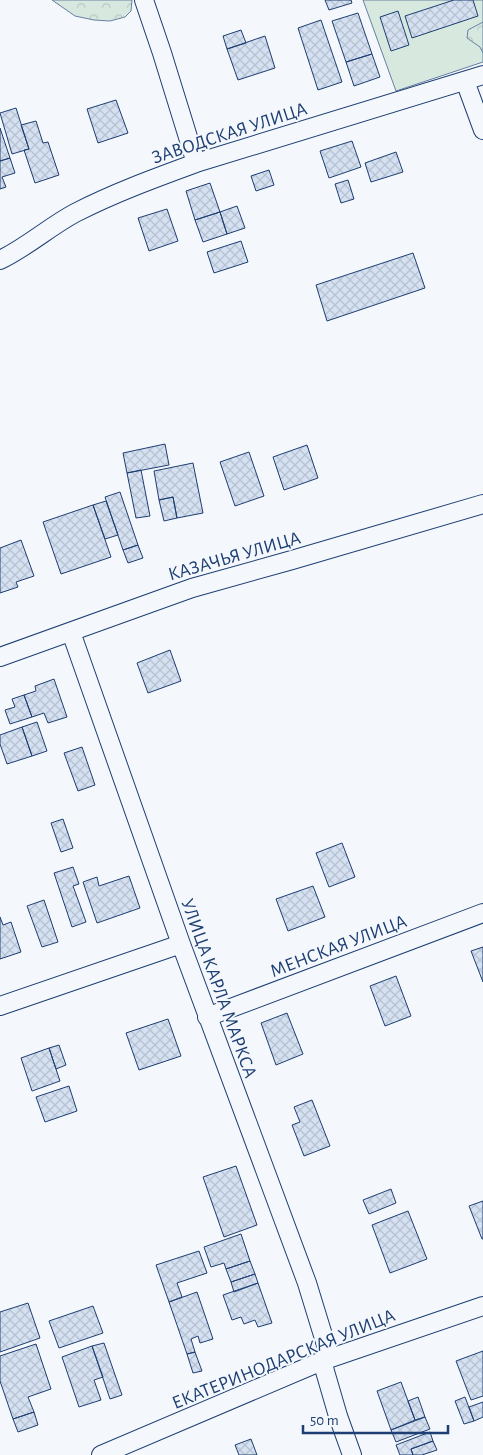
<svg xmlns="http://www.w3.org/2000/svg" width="483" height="1455" viewBox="0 0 483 1455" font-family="'Alegreya Sans',sans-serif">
	<defs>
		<pattern id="forest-crowns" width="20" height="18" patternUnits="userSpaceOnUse" patternTransform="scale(1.25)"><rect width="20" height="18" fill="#d7e8df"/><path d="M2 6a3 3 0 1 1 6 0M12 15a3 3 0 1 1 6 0" fill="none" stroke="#b8c8c3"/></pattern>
		<pattern id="building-cross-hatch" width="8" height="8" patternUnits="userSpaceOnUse" patternTransform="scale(1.25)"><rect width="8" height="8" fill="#d5e0f0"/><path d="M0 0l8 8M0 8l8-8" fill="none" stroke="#b6c1d1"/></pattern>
	</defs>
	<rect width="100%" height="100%" fill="#f4f7fb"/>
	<path fill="#d7e8df" stroke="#687fa3" d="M363,0H483V62L396,91Z"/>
	<path fill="url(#forest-crowns)" stroke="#687fa3" d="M52,0H132L131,11L125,17L110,21L94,20L75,16Z
		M483,22V53L480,47L467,38L468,30Z"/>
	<path fill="url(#building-cross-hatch)" stroke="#1d3f73" d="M325,0H351L352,3L329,10Z
		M454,0H473L478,16L412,38L405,16Z
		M398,11L409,45L391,51L380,17Z
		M358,13L372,54L346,62L332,21Z
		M321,20L342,82L318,90L298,28Z
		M241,30L246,43L227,49L223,36Z
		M265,36L275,68L238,80L227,49Z
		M372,54L380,77L354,86L346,62Z
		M116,100L128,133L98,143L87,109Z
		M16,108L29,149L12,154L0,113Z
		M36,121L43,143L48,142L59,175L35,183L24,150L29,149L21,125Z
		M0,128L10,158L0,161Z
		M352,141L361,167L329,178L320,151Z
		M396,152L403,172L371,182L365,163Z
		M10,158L15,173L2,177L6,187L0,189V161Z
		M269,170L274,185L256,191L251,176Z
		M348,180L354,199L341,203L335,184Z
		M210,183L220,212L195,220L186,191Z
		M237,206L245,228L227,234L220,212Z
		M167,209L178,241L149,251L138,218Z
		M220,212L227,234L203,242L195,220Z
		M241,241L248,262L214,273L207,252Z
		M413,253L425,288L327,321L316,285Z
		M165,444L169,465L127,473L123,453Z
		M307,445L318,478L284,490L273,457Z
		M249,452L264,496L235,506L220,462Z
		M193,463L203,513L177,518L173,497L159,500L154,471Z
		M141,470L150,516L136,518L127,473Z
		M120,492L138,545L123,550L105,497Z
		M173,497L177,518L164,521L159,500Z
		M106,501L118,535L105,539L93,505Z
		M93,505L111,557L61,574L43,522Z
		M21,540L34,576L16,582L18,587L0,593V548Z
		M138,545L143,558L128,563L123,550Z
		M170,650L181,681L148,693L137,663Z
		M54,679L67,717L48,723L44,713L32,717L24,695L36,691L35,686Z
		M24,695L32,717L10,724L5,710L15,707L12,699Z
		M37,722L47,751L32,756L22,727Z
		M22,727L32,756L7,764L0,744V735Z
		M82,747L95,785L78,791L64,753Z
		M63,819L73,848L61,852L51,823Z
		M342,843L355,877L329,887L316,853Z
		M73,867L79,884L73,886L86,922L72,927L54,873Z
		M129,876L140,908L97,923L83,882L97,877L99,886Z
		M313,886L325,917L288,931L276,899Z
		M44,900L58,942L42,947L27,906Z
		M0,917L3,925L11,922L21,952L0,959Z
		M483,947V982L471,951Z
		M396,976L411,1016L385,1026L370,986Z
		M287,1013L303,1054L276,1065L261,1023Z
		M168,1019L181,1056L139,1070L126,1033Z
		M59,1045L66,1065L56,1069L49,1048Z
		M49,1048L60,1081L32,1091L21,1058Z
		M69,1086L77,1111L45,1122L36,1097Z
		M312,1100L330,1146L304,1156L292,1125L300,1122L294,1107Z
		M236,1166L257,1225L224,1237L203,1177Z
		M391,1189L396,1203L369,1214L363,1200Z
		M483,1201V1239H482L469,1206Z
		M408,1211L427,1259L390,1273L372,1225Z
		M241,1234L250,1261L226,1269L224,1263L211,1267L204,1247Z
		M199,1251L207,1273L177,1283L182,1297L169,1302L156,1265Z
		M250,1261L255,1274L231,1282L226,1269Z
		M255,1274L258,1283L234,1292L231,1282Z
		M258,1283L272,1323L258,1327L255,1320L244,1324L241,1317L232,1320L223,1295Z
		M197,1292L213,1339L200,1343L198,1336L191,1339L195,1352L187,1354L169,1302Z
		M28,1303L40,1338L0,1352V1312Z
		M93,1306L103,1333L59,1348L49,1321Z
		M104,1343L122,1395L110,1399L92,1346Z
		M36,1344L51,1389L28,1397L34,1412L13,1419L0,1381V1356Z
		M92,1346L103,1377L94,1380L101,1400L79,1407L62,1357Z
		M483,1351V1396L471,1400L456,1361Z
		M195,1352L202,1371L193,1373L187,1354Z
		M401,1382L415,1420L391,1430L377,1391Z
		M418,1397L425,1417L415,1420L408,1401Z
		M465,1397L474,1421L464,1424L455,1401Z
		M483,1402V1417L474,1421L469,1407Z
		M34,1412L38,1425L18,1432L13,1419Z
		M425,1417L430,1429L396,1442L391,1430Z
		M430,1432L433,1441L411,1449L413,1455H400L396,1445Z
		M251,1439L257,1455H239L235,1445Z
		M433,1441L437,1450L422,1455H413L411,1449Z"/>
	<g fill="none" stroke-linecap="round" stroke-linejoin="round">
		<defs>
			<path id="minor" d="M144,0L162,53L196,163
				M465,81L483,130
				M0,260C27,247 49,227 75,213C114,193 155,178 196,163L483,75
				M71,632L181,944L307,1283L330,1358
				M0,657L192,588L292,560L483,504
				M0,1006L181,944
				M207,1017L483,913
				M322,1361L338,1416L352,1455
				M101,1455L322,1361L483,1306"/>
		</defs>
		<use href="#minor" stroke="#1d3f73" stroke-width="20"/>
		<use href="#minor" stroke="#f4f7fb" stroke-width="18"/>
	</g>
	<g text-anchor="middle" stroke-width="4" stroke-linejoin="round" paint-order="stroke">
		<g font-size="19" fill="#1d3f73" stroke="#f4f7fb">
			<text transform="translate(229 132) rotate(-18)" y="7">ЗАВОДСКАЯ УЛИЦА</text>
			<text transform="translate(234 555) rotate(-16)" y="7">КАЗАЧЬЯ УЛИЦА</text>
			<text transform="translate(338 945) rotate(-21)" y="7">МЕНСКАЯ УЛИЦА</text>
			<text transform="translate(220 988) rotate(70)" y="7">УЛИЦА КАРЛА МАРКСА</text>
			<text transform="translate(283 1358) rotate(-22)" y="7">ЕКАТЕРИНОДАРСКАЯ УЛИЦА</text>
		</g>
	</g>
	<path d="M303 1425v8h145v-8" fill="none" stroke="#1d3f73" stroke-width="2.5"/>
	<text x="310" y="1425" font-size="15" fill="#1d3f73" stroke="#f4f7fb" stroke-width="4" paint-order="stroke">50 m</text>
</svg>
